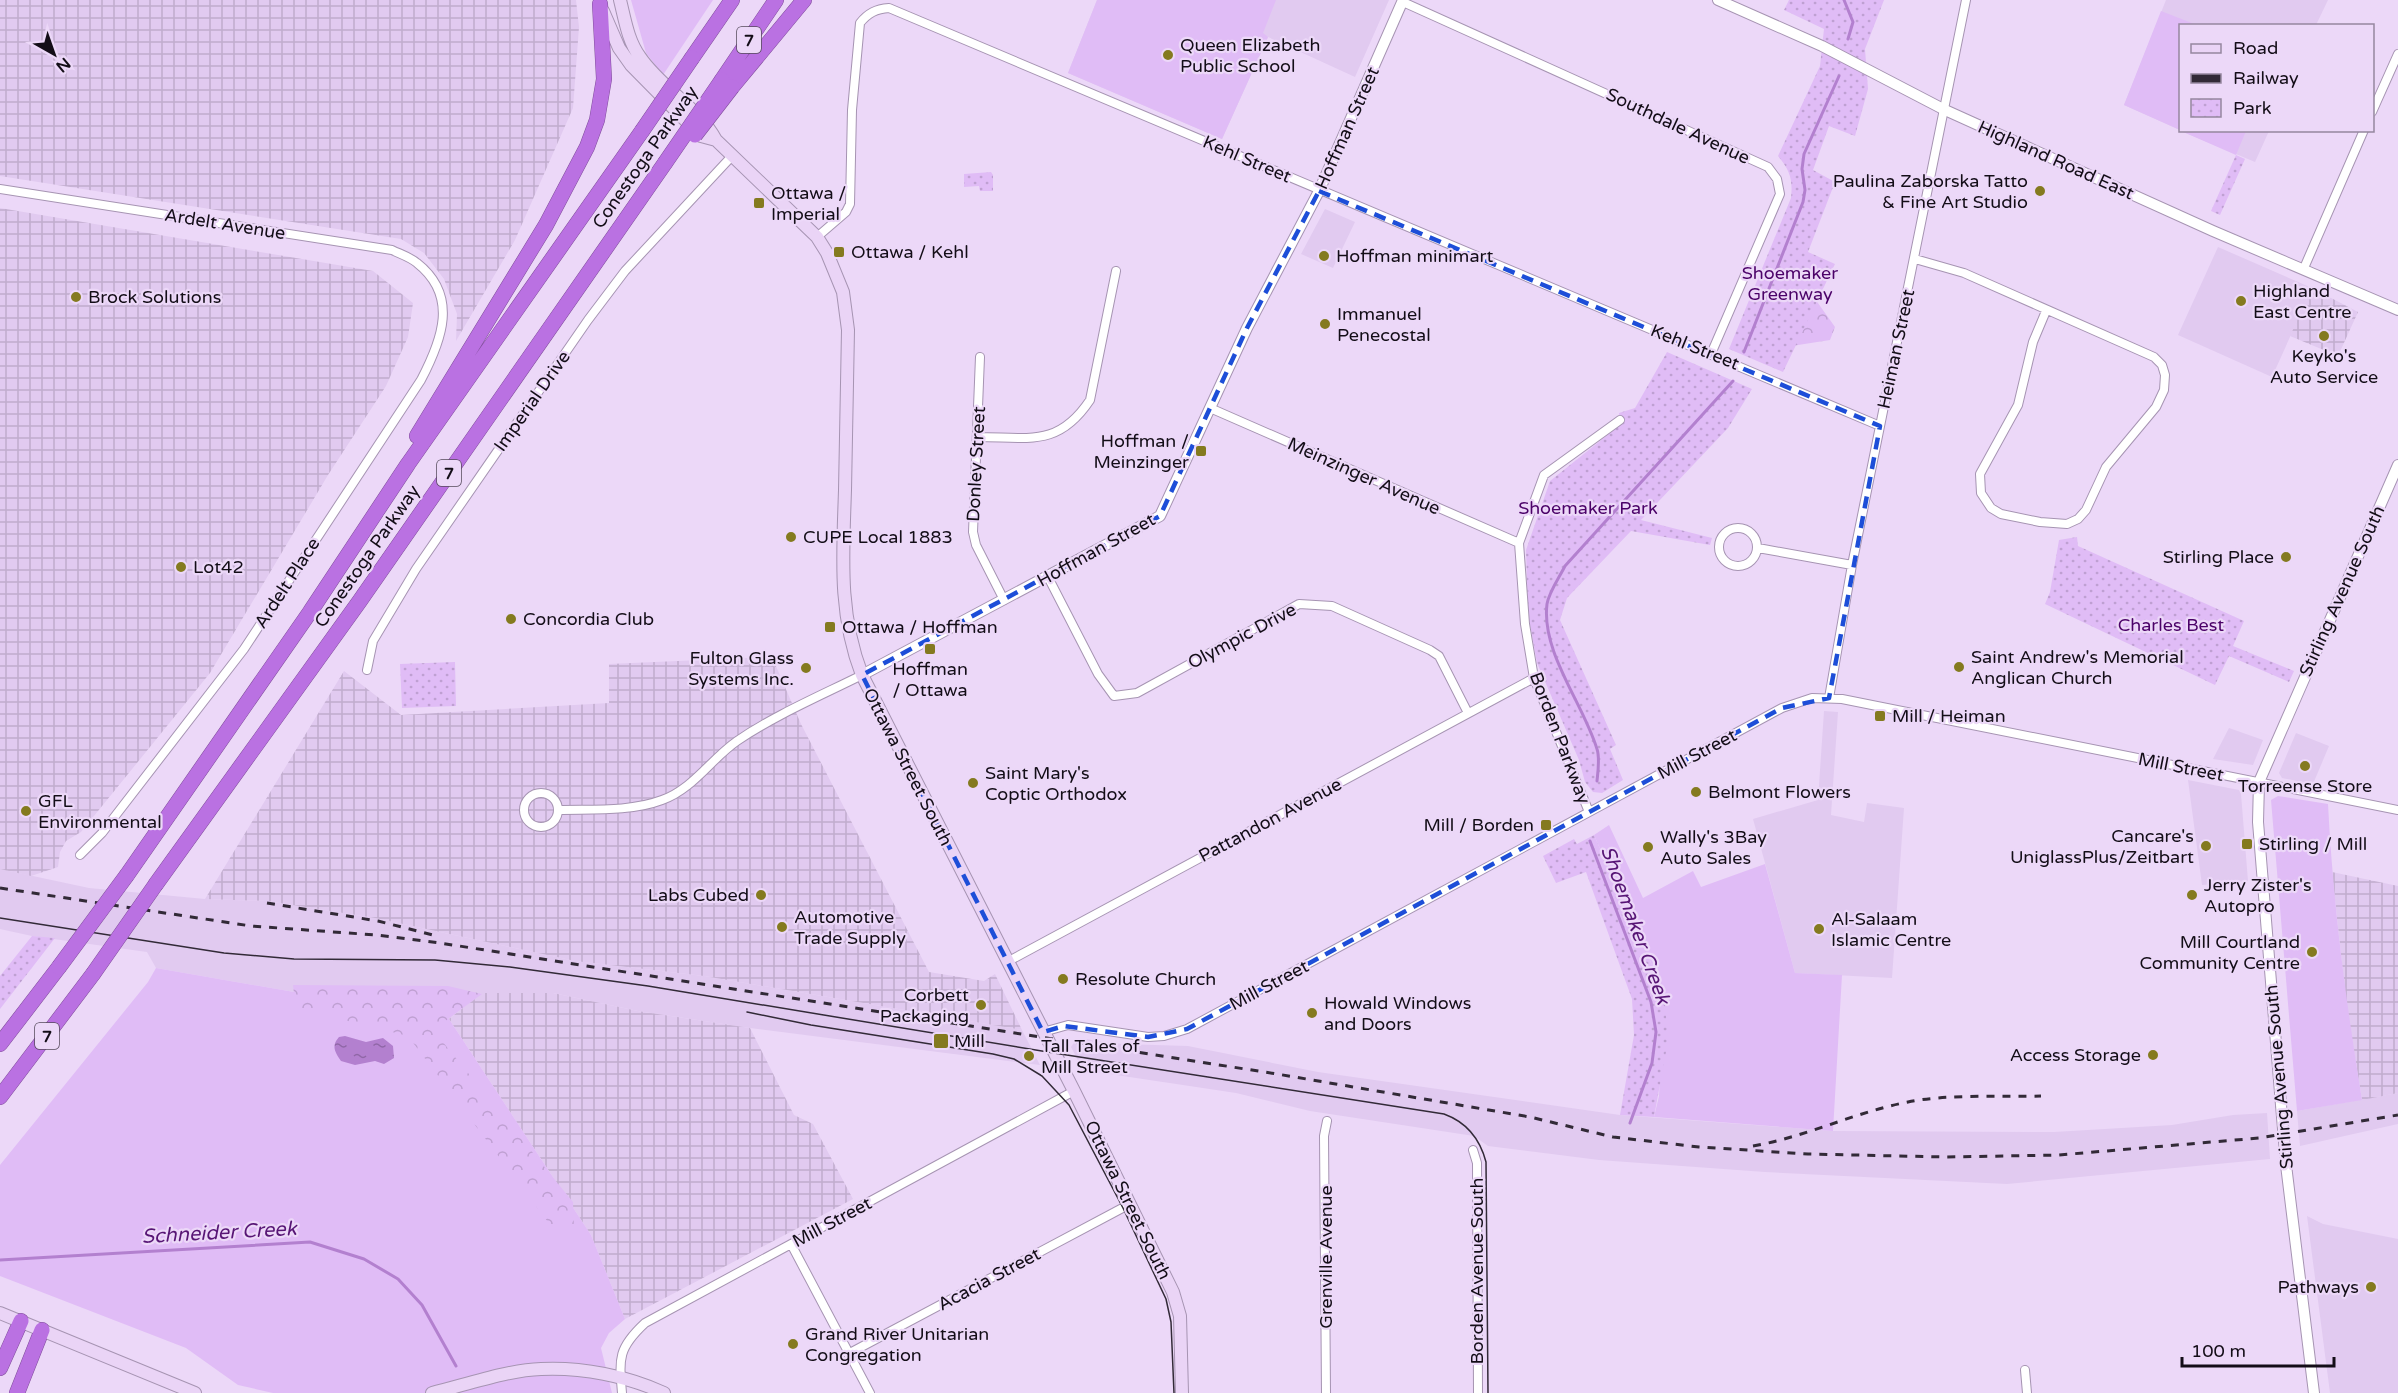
<svg xmlns="http://www.w3.org/2000/svg" width="2398" height="1393" viewBox="0 0 2398 1393" font-family="'Varela Round',sans-serif">
	<defs>
		<pattern id="industrial-grid" width="8" height="8" patternUnits="userSpaceOnUse" patternTransform="scale(1.5)"><rect width="8" height="8" fill="#e1caf0"/><path d="M0 4h8M4 0v8" fill="none" stroke="#c0accd"/></pattern>
		<pattern id="forest-crowns" width="20" height="18" patternUnits="userSpaceOnUse" patternTransform="scale(1.5)"><rect width="20" height="18" fill="#e0bcf6"/><path d="M2 6a3 3 0 1 1 6 0M12 15a3 3 0 1 1 6 0" fill="none" stroke="#bfa0d2"/></pattern>
		<pattern id="park-dots" width="8" height="8" patternUnits="userSpaceOnUse" patternTransform="scale(1.5)"><rect width="8" height="8" fill="#e0bcf6"/><path d="M2 2h.1M6 6h.1" fill="none" stroke="#bfa0d2" stroke-width="1.8" stroke-linecap="round"/></pattern>
		<pattern id="water-ripples" width="26" height="14" patternUnits="userSpaceOnUse" patternTransform="scale(1.5)"><rect width="26" height="14" fill="#b380cf"/><path d="M2 4q2-2 4 0t4 0M15 11q2-2 4 0t4 0" fill="none" stroke="#9067a7"/></pattern>
	</defs>
	<rect width="100%" height="100%" fill="#ecd8f8"/>
	<path fill="#e1caf0" d="M1097,0H1389L1355,77L1268,37L1222,139L1068,73Z
		M2166,0H2328L2316,25L2180,26V130L2124,105Z
		M2181,131H2269L2255,162Z
		M1325,209L1355,222L1333,268L1301,254Z
		M2218,247L2312,288L2272,377L2178,335Z
		M1824,711L1838,712L1831,815L1864,822L1867,803L1904,808L1892,978L1795,973L1753,819L1818,800Z
		M2229,728L2263,740L2253,765L2213,759Z
		M2296,733L2329,746L2313,784L2282,778L2279,773Z
		M2188,780L2239,790L2241,794L2248,881L2202,885Z
		M0,869L89,888L205,899L267,901L375,918L575,961L704,976L1022,1030L1040,1065L750,1028L638,1011L553,993H481L449,1019L156,968L147,952L32,936L0,929Z
		M1077,1038L1122,1044L1188,1046L1318,1072L1620,1115L1833,1131L2054,1132L2172,1125L2233,1115L2267,1113L2270,1159L2007,1184L1765,1172L1599,1160L1488,1146L1474,1136L1310,1111L1236,1093L1083,1070L1071,1047Z
		M2398,1093V1124L2300,1146L2297,1111Z
		M2307,1216L2323,1224L2398,1239V1393H2330Z"/>
	<path fill="url(#industrial-grid)" d="M0,0H576L579,27L573,108L515,240L456,341L457,314L444,279L424,253L401,239L0,176Z
		M0,208L373,271L413,303L408,337L386,386L328,475L210,673L81,832L66,841L60,852L58,867L31,876L0,869Z
		M2312,288L2358,312L2338,356L2290,336Z
		M772,657L801,724L929,972L984,981L995,974L1022,1030L704,976L575,961L375,918L267,901L205,899L344,671L401,715L609,703V664Z
		M2332,872L2398,886V1093L2362,1100L2347,1010Z
		M481,993H553L638,1011L750,1028L794,1115L813,1124L853,1199L625,1319L591,1235L449,1019Z"/>
	<path fill="#e0bcf6" d="M631,0H713L663,75L646,53Z
		M1097,0H1276L1263,33L1268,37L1222,139L1068,73Z
		M2161,11L2197,25L2180,26V130L2124,105Z
		M2181,131H2246L2236,155Z
		M2278,796L2328,804C2333,904 2346,1002 2362,1100L2297,1111L2271,800Z
		M1609,825L1643,898L1693,871L1701,887L1765,864L1795,973L1842,975L1833,1131L1654,1117L1659,1096L1664,992L1594,835Z
		M156,968L449,1019L591,1235L625,1319L609,1333L601,1348L612,1393H273L238,1385L186,1348L0,1276V1165L148,982Z"/>
	<path fill="url(#forest-crowns)" d="M1813,296L1835,327L1830,340L1779,348Z
		M293,985L448,986L482,994L433,1030L573,1202L574,1229L554,1230L408,1036L304,1010L295,1002Z"/>
	<path fill="url(#park-dots)" d="M1789,0H1884L1865,49L1868,89L1855,136L1829,126L1813,170L1835,182L1808,252L1835,264L1783,372L1729,349L1791,198C1793,180 1790,170 1778,156L1820,66L1824,29L1784,10Z
		M2236,155L2245,159L2220,215L2211,211Z
		M991,172L993,175V191H980L979,186L964,187V174Z
		M1667,352L1752,389L1728,428L1641,520L1712,538L1710,545L1631,531L1567,598L1560,620L1616,745L1610,749L1623,780L1602,793L1593,792L1585,782L1579,760L1537,663L1528,614L1526,550L1550,481L1620,425L1619,413L1635,408Z
		M2077,537L2078,546L2244,621L2233,646L2294,671L2289,682L2229,656L2215,685L2045,604L2050,592L2059,540Z
		M455,662L456,706L402,708L400,664Z
		M1594,835L1664,992L1668,1041L1654,1117L1620,1115L1634,1035L1632,999L1586,872L1556,883L1543,856L1574,839L1577,844Z
		M32,936L55,938L0,1009V976Z"/>
	<path fill="url(#water-ripples)" d="M345,1036L366,1042L383,1038L393,1046L394,1058L384,1064L375,1061L355,1065L341,1061C335,1052 331,1046 339,1037Z"/>
	<g fill="none" stroke-linecap="round" stroke-linejoin="round">
		<path stroke="#b380cf" stroke-width="3" d="M1844,0L1853,22L1848,39
			M1744,352L1803,202L1805,190L1802,169L1804,154L1839,76
			M1597,781C1598,771 1600,758 1597,749C1583,703 1541,652 1547,604C1549,592 1559,578 1565,566L1733,381
			M1590,841L1651,1002L1656,1032L1652,1063L1630,1123
			M0,1260L310,1242L364,1259L398,1279L422,1305L456,1366"/>
		<defs>
			<path id="minor" d="M1403,2L1768,167L1777,179L1780,194L1711,354
				M2372,112L2398,54
				M0,189L392,250C400,254 410,257 417,263C459,296 442,340 421,380L244,649L102,833L80,855
				M817,237L846,212L850,204L852,110L860,23C868,13 876,9 889,8L1880,426
				M1915,259L1964,273L2154,357L2162,365L2165,375L2164,390L2156,407L2106,467L2086,510L2078,519L2067,524L2040,522L2001,514L1991,508L1981,493L1980,474L2018,405L2033,342L2046,311
				M2304,268L2364,130
				M980,357L973,532L976,545L1004,600
				M1210,408L1519,543
				M977,437C1028,437 1058,448 1090,400L1116,271
				M1719 547a19 19 0 1 1 38 0a19 19 0 1 1-38 0Z
				M1758,548L1852,565
				M1048,577L1098,674L1114,696L1137,693L1299,604L1332,606L1430,650L1439,656L1468,713
				M367,670L373,641L416,569L588,320L625,271L732,156
				M1829,698L1852,565L1966,0
				M524 810a17 17 0 1 1 34 0a17 17 0 1 1-34 0Z
				M558,810C592,809 630,812 662,800C693,789 711,759 737,741C775,715 820,696 862,675
				M1589,812L1534,678L1525,624L1519,543L1544,475L1620,420
				M1007,962L1534,678
				M1043,1032L1068,1025L1148,1037L1164,1036L1187,1029L1782,708L1812,698L1842,699L2398,810
				M1473,1150L1477,1163L1478,1393
				M791,1244L870,1393
				M848,1354L1130,1204
				M2025,1370L2027,1393
				M622,1393C619,1358 618,1348 645,1323L1074,1091
				M1326,1393L1324,1136L1327,1121"/>
			<path id="tertiary" d="M1718,0L1822,46L1945,110L2213,231L2398,310
				M862,675L1160,516L1247,328L1319,191L1403,0
				M2281,1105L2258,822L2259,782L2398,465
				M2286,1165L2314,1393"/>
			<path id="secondary" d="M620,0C625,20 628,41 640,57C661,88 698,107 716,140L817,237L827,253L843,292L848,330C847,383 846,437 845,490C843,555 838,613 862,675L1074,1091L1173,1292L1180,1316L1182,1393
				M603,11L619,48L631,65L701,136L716,140
				M0,1313L195,1393
				M432,1393C465,1385 508,1370 541,1369C582,1367 627,1376 664,1393"/>
			<path id="motorway" d="M692,58L732,0
				M722,80L776,0
				M732,87L804,0
				M417,436L546,225L587,147L597,120L604,79L600,4
				M127,875L310,612L408,464L642,131
				M156,884L359,602L665,163
				M0,1044L59,967
				M0,1097L93,974
				M0,1368L21,1321
				M17,1393L42,1330"/>
		</defs>
		<use href="#minor" stroke="#a694b2" stroke-width="10"/>
		<use href="#tertiary" stroke="#a694b2" stroke-width="12"/>
		<use href="#secondary" stroke="#a694b2" stroke-width="14"/>
		<use href="#motorway" stroke="#804e9b" stroke-width="16"/>
		<use href="#minor" stroke="#fff" stroke-width="8"/>
		<use href="#tertiary" stroke="#fff" stroke-width="10"/>
		<use href="#secondary" stroke="#ead4f6" stroke-width="12"/>
		<use href="#motorway" stroke="#ba71e2" stroke-width="15"/>
		<path stroke="#322a37" stroke-width="1.5" d="M0,918L224,953L294,959L435,960L510,967L648,986L1054,1053L1444,1114C1466,1122 1480,1139 1486,1162L1488,1393
			M747,1012L811,1025L993,1054L1014,1059L1042,1076L1069,1105L1123,1208L1166,1299L1171,1322L1174,1393"/>
		<path stroke="#322a37" stroke-width="3" stroke-dasharray="8 8" stroke-linecap="butt" d="M0,888L251,926L376,935L440,943L1277,1074L1530,1117L1613,1137L1699,1147L1808,1154L1946,1157L2059,1155L2259,1138L2398,1115
			M267,903L378,921L437,936
			M1753,1146C1806,1137 1855,1112 1908,1102C1947,1094 2000,1097 2041,1096"/>
		<defs>
			<path id="tertiary-bridge" d="M2281,1105L2286,1165"/>
			<path id="motorway-bridge" d="M642,131L692,58
				M695,135L732,87
				M665,163L722,80
				M59,967L127,875
				M93,974L156,884"/>
		</defs>
		<use href="#tertiary-bridge" stroke="#a694b2" stroke-width="12" stroke-linecap="butt"/>
		<use href="#motorway-bridge" stroke="#804e9b" stroke-width="16" stroke-linecap="butt"/>
		<use href="#tertiary-bridge" stroke="#fff" stroke-width="10"/>
		<use href="#motorway-bridge" stroke="#ba71e2" stroke-width="15"/>
	</g>
	<path fill="none" stroke="#1d4ed8" stroke-width="4.5" stroke-dasharray="12 8" stroke-linejoin="round" d="M1319,191L1880,426L1829,698L1782,708L1187,1029L1148,1037L1064,1026L1043,1032L862,675L1160,516L1247,328Z"/>
	<g fill="#847a1f" stroke="#ecd8f8" stroke-width="2">
		<circle cx="1168" cy="55" r="6"/>
		<circle cx="2040" cy="191" r="6"/>
		<rect x="753" y="197" width="12" height="12" rx="3"/>
		<rect x="833" y="246" width="12" height="12" rx="3"/>
		<circle cx="1324" cy="256" r="6"/>
		<circle cx="76" cy="297" r="6"/>
		<circle cx="2241" cy="301" r="6"/>
		<circle cx="1325" cy="324" r="6"/>
		<circle cx="2324" cy="336" r="6"/>
		<rect x="1195" y="445" width="12" height="12" rx="3"/>
		<circle cx="791" cy="537" r="6"/>
		<circle cx="2286" cy="557" r="6"/>
		<circle cx="181" cy="567" r="6"/>
		<circle cx="511" cy="619" r="6"/>
		<rect x="824" y="621" width="12" height="12" rx="3"/>
		<rect x="924" y="643" width="12" height="12" rx="3"/>
		<circle cx="1959" cy="667" r="6"/>
		<circle cx="806" cy="668" r="6"/>
		<rect x="1874" y="710" width="12" height="12" rx="3"/>
		<circle cx="2305" cy="766" r="6"/>
		<circle cx="973" cy="783" r="6"/>
		<circle cx="1696" cy="792" r="6"/>
		<circle cx="26" cy="811" r="6"/>
		<rect x="1540" y="819" width="12" height="12" rx="3"/>
		<rect x="2241" y="838" width="12" height="12" rx="3"/>
		<circle cx="2206" cy="846" r="6"/>
		<circle cx="1648" cy="847" r="6"/>
		<circle cx="761" cy="895" r="6"/>
		<circle cx="2192" cy="895" r="6"/>
		<circle cx="782" cy="927" r="6"/>
		<circle cx="1819" cy="929" r="6"/>
		<circle cx="2312" cy="952" r="6"/>
		<circle cx="1063" cy="979" r="6"/>
		<circle cx="981" cy="1005" r="6"/>
		<circle cx="1312" cy="1013" r="6"/>
		<rect x="933" y="1033" width="16" height="16" rx="3"/>
		<circle cx="2153" cy="1055" r="6"/>
		<circle cx="1029" cy="1056" r="6"/>
		<circle cx="2371" cy="1287" r="6"/>
		<circle cx="793" cy="1344" r="6"/>
	</g>
	<g text-anchor="middle" stroke-width="4.5" stroke-linejoin="round" paint-order="stroke">
		<g fill="#ecd8f8" stroke="#544a5a" stroke-width="1.5">
			<rect x="737" y="27" width="24" height="26" rx="4.5"/>
			<rect x="437" y="460" width="24" height="26" rx="4.5"/>
			<rect x="35" y="1023" width="24" height="26" rx="4.5"/>
		</g>
		<g font-size="16" font-weight="bold" fill="#130d17">
			<text x="749" y="46">7</text>
			<text x="449" y="479">7</text>
			<text x="47" y="1042">7</text>
		</g>
		<g font-size="18" fill="#130d17" stroke="#ecd8f8" text-anchor="start">
			<text x="1180" y="51">Queen Elizabeth<tspan x="1180" dy="21">Public School</tspan></text>
			<text x="2028" y="187" text-anchor="end">Paulina Zaborska Tatto<tspan x="2028" dy="21">&amp; Fine Art Studio</tspan></text>
			<text x="771" y="199">Ottawa /<tspan x="771" dy="21">Imperial</tspan></text>
			<text x="851" y="258">Ottawa / Kehl</text>
			<text x="1336" y="262">Hoffman minimart</text>
			<text x="2253" y="297">Highland<tspan x="2253" dy="21">East Centre</tspan></text>
			<text x="88" y="303">Brock Solutions</text>
			<text x="1337" y="320">Immanuel<tspan x="1337" dy="21">Penecostal</tspan></text>
			<text x="2324" y="362" text-anchor="middle">Keyko's<tspan x="2324" dy="21">Auto Service</tspan></text>
			<text x="1189" y="447" text-anchor="end">Hoffman /<tspan x="1189" dy="21">Meinzinger</tspan></text>
			<text x="803" y="543">CUPE Local 1883</text>
			<text x="2274" y="563" text-anchor="end">Stirling Place</text>
			<text x="193" y="573">Lot42</text>
			<text x="523" y="625">Concordia Club</text>
			<text x="842" y="633">Ottawa / Hoffman</text>
			<text x="1971" y="663">Saint Andrew's Memorial<tspan x="1971" dy="21">Anglican Church</tspan></text>
			<text x="794" y="664" text-anchor="end">Fulton Glass<tspan x="794" dy="21">Systems Inc.</tspan></text>
			<text x="930" y="675" text-anchor="middle">Hoffman<tspan x="930" dy="21">/ Ottawa</tspan></text>
			<text x="1892" y="722">Mill / Heiman</text>
			<text x="985" y="779">Saint Mary's<tspan x="985" dy="21">Coptic Orthodox</tspan></text>
			<text x="2305" y="792" text-anchor="middle">Torreense Store</text>
			<text x="1708" y="798">Belmont Flowers</text>
			<text x="38" y="807">GFL<tspan x="38" dy="21">Environmental</tspan></text>
			<text x="1534" y="831" text-anchor="end">Mill / Borden</text>
			<text x="2194" y="842" text-anchor="end">Cancare's<tspan x="2194" dy="21">UniglassPlus/Zeitbart</tspan></text>
			<text x="1660" y="843">Wally's 3Bay<tspan x="1660" dy="21">Auto Sales</tspan></text>
			<text x="2259" y="850">Stirling / Mill</text>
			<text x="2204" y="891">Jerry Zister's<tspan x="2204" dy="21">Autopro</tspan></text>
			<text x="749" y="901" text-anchor="end">Labs Cubed</text>
			<text x="794" y="923">Automotive<tspan x="794" dy="21">Trade Supply</tspan></text>
			<text x="1831" y="925">Al-Salaam<tspan x="1831" dy="21">Islamic Centre</tspan></text>
			<text x="2300" y="948" text-anchor="end">Mill Courtland<tspan x="2300" dy="21">Community Centre</tspan></text>
			<text x="1075" y="985">Resolute Church</text>
			<text x="969" y="1001" text-anchor="end">Corbett<tspan x="969" dy="21">Packaging</tspan></text>
			<text x="1324" y="1009">Howald Windows<tspan x="1324" dy="21">and Doors</tspan></text>
			<text x="954" y="1047">Mill</text>
			<text x="1041" y="1052">Tall Tales of<tspan x="1041" dy="21">Mill Street</tspan></text>
			<text x="2141" y="1061" text-anchor="end">Access Storage</text>
			<text x="2359" y="1293" text-anchor="end">Pathways</text>
			<text x="805" y="1340">Grand River Unitarian<tspan x="805" dy="21">Congregation</tspan></text>
		</g>
		<g font-size="18" fill="#130d17" stroke="#ecd8f8">
			<text transform="translate(1678 126) rotate(25)" y="6">Southdale Avenue</text>
			<text transform="translate(1347 128) rotate(-66)" y="6">Hoffman Street</text>
			<text transform="translate(645 157) rotate(-55)" y="6">Conestoga Parkway</text>
			<text transform="translate(1247 159) rotate(23)" y="6">Kehl Street</text>
			<text transform="translate(2056 160) rotate(24)" y="6">Highland Road East</text>
			<text transform="translate(225 224) rotate(9)" y="6">Ardelt Avenue</text>
			<text transform="translate(1695 347) rotate(22)" y="6">Kehl Street</text>
			<text transform="translate(1896 349) rotate(-78)" y="6">Heiman Street</text>
			<text transform="translate(532 401) rotate(-55)" y="6">Imperial Drive</text>
			<text transform="translate(976 464) rotate(-87)" y="6">Donley Street</text>
			<text transform="translate(1364 476) rotate(24)" y="6">Meinzinger Avenue</text>
			<text transform="translate(1096 550) rotate(-29)" y="6">Hoffman Street</text>
			<text transform="translate(367 556) rotate(-55)" y="6">Conestoga Parkway</text>
			<text transform="translate(287 583) rotate(-57)" y="6">Ardelt Place</text>
			<text transform="translate(2342 591) rotate(-66)" y="6">Stirling Avenue South</text>
			<text transform="translate(1242 636) rotate(-28)" y="6">Olympic Drive</text>
			<text transform="translate(1560 738) rotate(69)" y="6">Borden Parkway</text>
			<text transform="translate(1697 754) rotate(-28)" y="6">Mill Street</text>
			<text transform="translate(908 767) rotate(63)" y="6">Ottawa Street South</text>
			<text transform="translate(2181 767) rotate(11)" y="6">Mill Street</text>
			<text transform="translate(1270 820) rotate(-28)" y="6">Pattandon Avenue</text>
			<text transform="translate(1269 985) rotate(-28)" y="6">Mill Street</text>
			<text transform="translate(2279 1077) rotate(-95)" y="6">Stirling Avenue South</text>
			<text transform="translate(1128 1200) rotate(64)" y="6">Ottawa Street South</text>
			<text transform="translate(832 1222) rotate(-28)" y="6">Mill Street</text>
			<text transform="translate(1326 1257) rotate(-90)" y="6">Grenville Avenue</text>
			<text transform="translate(1477 1271) rotate(-90)" y="6">Borden Avenue South</text>
			<text transform="translate(989 1279) rotate(-28)" y="6">Acacia Street</text>
		</g>
		<g font-size="18" fill="#4b0268" stroke="#ecd8f8">
			<text x="1790" y="279">Shoemaker<tspan x="1790" dy="21">Greenway</tspan></text>
			<text x="1588" y="514">Shoemaker Park</text>
			<text x="2171" y="631">Charles Best</text>
		</g>
		<g font-size="20" font-style="italic" fill="#571575" stroke="#ecd8f8">
			<text transform="translate(1636 925) rotate(70)" y="7">Shoemaker Creek</text>
			<text transform="translate(219 1232) rotate(-3)" y="7">Schneider Creek</text>
		</g>
	</g>
	<rect x="2179" y="24" width="195" height="108" fill="#ecd8f8" stroke="#95879e" stroke-width="1.5"/>
	<rect x="2191" y="44" width="30" height="9" fill="#ead4f6" stroke="#95879e" stroke-width="1.5"/>
	<text x="2233" y="54" font-size="18" fill="#130d17">Road</text>
	<rect x="2191" y="74" width="30" height="9" fill="#322a37" stroke="#95879e" stroke-width="1.5"/>
	<text x="2233" y="84" font-size="18" fill="#130d17">Railway</text>
	<rect x="2191" y="99" width="30" height="18" fill="url(#park-dots)" stroke="#95879e" stroke-width="1.5"/>
	<text x="2233" y="114" font-size="18" fill="#130d17">Park</text>
	<g transform="translate(54 54) rotate(140)" stroke="#ecd8f8" stroke-width="4.5" paint-order="stroke">
	<path d="M0-4.5L10 22L0 15L-10 22Z" fill="#130d17"/>
	<text y="-9" font-size="16" font-weight="bold" text-anchor="middle" fill="#130d17">N</text>
	</g>
	<path d="M2182 1357v9h152v-9" fill="none" stroke="#130d17" stroke-width="3"/>
	<text x="2191" y="1357" font-size="18" fill="#130d17" stroke="#ecd8f8" stroke-width="4.5" paint-order="stroke">100 m</text>
</svg>
